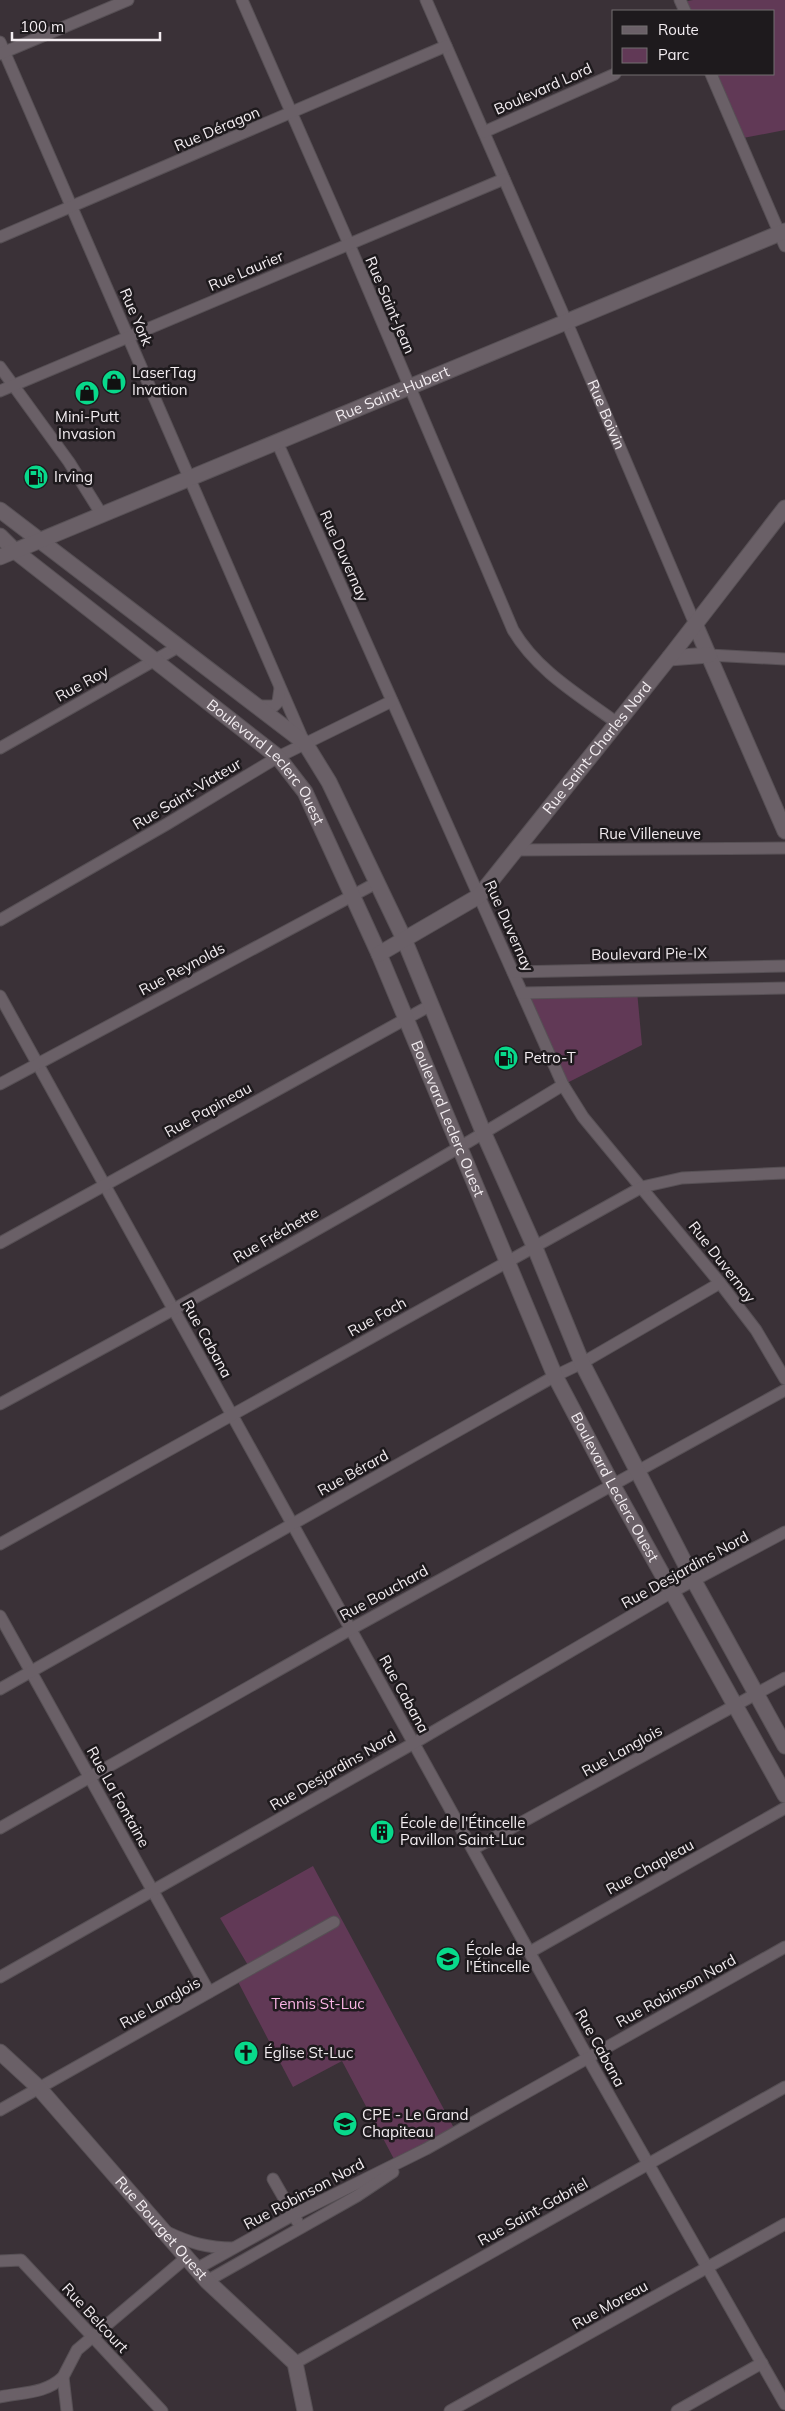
<svg xmlns="http://www.w3.org/2000/svg" width="785" height="2411" viewBox="0 0 785 2411" font-family="Mulish,sans-serif">
	<rect width="100%" height="100%" fill="#3a3137"/>
	<path fill="#613956" d="M693,0H785V130L743,138L713,74H774V11H687L683,2Z
		M637,991L642,1045L563,1085L522,993Z
		M313,1866L454,2128L395,2161L342,2061L293,2087L235,1976L249,1967L220,1918Z"/>
	<g fill="none" stroke-linecap="round" stroke-linejoin="round">
		<defs>
			<g id="minor">
				<path d="M242,0L349,244L513,630C537,671 579,695 617,723"/>
				<path id="s1" d="M426,0L570,330L695,624"/>
				<path d="M680,0L685,11"/>
				<path d="M0,42L304,742"/>
				<path d="M0,54L128,0"/>
				<path d="M711,74L785,246"/>
				<path d="M484,132L615,74"/>
				<path d="M0,237L446,46"/>
				<path d="M0,367L69,462L102,515"/>
				<path d="M0,391L504,179"/>
				<path d="M277,442L563,1085L583,1117L720,1283L756,1330L785,1379"/>
				<path d="M709,655L785,659"/>
				<path d="M257,706H274L278,702L280,688"/>
				<path d="M0,748L178,647"/>
				<path d="M515,850L785,848"/>
				<path d="M0,920L167,824L278,757L392,701"/>
				<path d="M513,972L785,966"/>
				<path d="M522,993L785,988"/>
				<path d="M0,996L588,2058L785,2404"/>
				<path d="M0,1084L378,882"/>
				<path d="M0,1243L431,1005"/>
				<path d="M0,1404C190,1301 379,1198 563,1085"/>
				<path d="M0,1544L642,1187L682,1178L785,1173"/>
				<path d="M0,1616L209,1992"/>
				<path d="M0,1689L555,1376L582,1363L720,1283"/>
				<path d="M0,1828L351,1629L785,1390"/>
				<path d="M473,1849L785,1678"/>
				<path d="M530,1952L785,1808"/>
				<path d="M0,1977L414,1743L672,1592L785,1532"/>
				<path d="M0,2110L334,1922"/>
				<path d="M273,2179L297,2221"/>
				<path d="M167,2232C190,2243 208,2248 233,2248"/>
				<path d="M0,2261L21,2260L162,2411"/>
				<path d="M198,2268L293,2215L426,2149L785,1947"/>
				<path d="M207,2281L357,2196L393,2172"/>
				<path d="M295,2363L785,2087"/>
				<path d="M0,2397C23,2392 45,2394 63,2377"/>
				<path d="M67,2411L63,2377L77,2350L187,2257"/>
				<path d="M450,2411L785,2224"/>
				<path d="M677,2411L762,2363"/>
			</g>
			<g id="tertiary">
				<path d="M0,510L305,743L329,782L404,939L484,1134L535,1248L582,1363L694,1581L785,1746"/>
				<path id="s2" d="M0,536L15,551L278,757L305,792L379,954L555,1376L612,1484L785,1795"/>
				<path id="s3" d="M0,557L785,231"/>
				<path d="M695,624L785,831"/>
				<path d="M669,658L709,655"/>
				<path id="s4" d="M379,954L479,896L669,658L785,508"/>
				<path id="s5" d="M0,2052L38,2087L207,2281L295,2363L305,2411"/>
			</g>
		</defs>
		<use href="#minor" stroke="#575055" stroke-width="13"/>
		<use href="#tertiary" stroke="#575055" stroke-width="17"/>
		<use href="#minor" stroke="#6a6067" stroke-width="11"/>
		<use href="#tertiary" stroke="#6a6067" stroke-width="15"/>
	</g>
	<defs>
		<symbol id="shop-disc" viewBox="-11 -11 22 22"><circle r="9.5" fill="#08d98b" stroke="#1e1a1d"/><path d="M-5-2.5h2.3a2.7 3.5 0 0 1 5.4 0H5L5.5 6h-11ZM-1.5-2.5h3a1.5 2.3 0 0 0-3 0Z" fill="#111"/></symbol>
		<symbol id="fuel-disc" viewBox="-11 -11 22 22"><circle r="9.5" fill="#08d98b" stroke="#1e1a1d"/><path d="M-5.5-6h7V0h2V4h1.3V-2.5L3-4.5l.8-.8L6-3V5H2.5V1h-1V6h-7ZM-4.2-4.7v3.2H.2V-4.7Z" fill="#111"/></symbol>
		<symbol id="building-disc" viewBox="-11 -11 22 22"><circle r="9.5" fill="#08d98b" stroke="#1e1a1d"/><path d="M-4-6H4V6H1V3H-1V6H-4ZM-2.5-4.3h1.7v1.8h-1.7ZM.8-4.3h1.7v1.8H.8ZM-2.5-1h1.7V.8h-1.7ZM.8-1h1.7V.8H.8Z" fill="#111"/></symbol>
		<symbol id="school-disc" viewBox="-11 -11 22 22"><circle r="9.5" fill="#08d98b" stroke="#1e1a1d"/><path d="M0-5L7-2L0 1L-7-2ZM-4 1L0 2.5L4 1V4Q0 6-4 4Z" fill="#111"/></symbol>
		<symbol id="church-disc" viewBox="-11 -11 22 22"><circle r="9.5" fill="#08d98b" stroke="#1e1a1d"/><path d="M-1.2-6h2.4v3.5h3.3v2.4h-3.3V6h-2.4V-.1h-3.3v-2.4h3.3Z" fill="#111"/></symbol>
	</defs>
	<g fill-rule="evenodd">
		<use href="#shop-disc" x="100" y="368" width="28" height="28"/>
		<use href="#shop-disc" x="73" y="379" width="28" height="28"/>
		<use href="#fuel-disc" x="22" y="463" width="28" height="28"/>
		<use href="#fuel-disc" x="492" y="1044" width="28" height="28"/>
		<use href="#building-disc" x="368" y="1818" width="28" height="28"/>
		<use href="#school-disc" x="434" y="1945" width="28" height="28"/>
		<use href="#church-disc" x="232" y="2039" width="28" height="28"/>
		<use href="#school-disc" x="331" y="2110" width="28" height="28"/>
	</g>
	<g text-anchor="middle" stroke-width="5" stroke-linejoin="round" paint-order="stroke">
		<g font-size="15" fill="#f2ecf0" stroke="#1e1a1d">
			<text transform="translate(543 89) rotate(-24)" y="5">Boulevard Lord</text>
			<text transform="translate(217 129) rotate(-23)" y="5">Rue Déragon</text>
			<text transform="translate(246 271) rotate(-23)" y="5">Rue Laurier</text>
			<text transform="translate(390 305) rotate(67)" y="5">Rue Saint-Jean</text>
			<text transform="translate(136 317) rotate(67)" y="5">Rue York</text>
			<text dy="5" stroke="none"><textPath href="#s3" startOffset="425">Rue Saint-Hubert</textPath></text>
			<text dy="5" stroke="none"><textPath href="#s1" startOffset="452">Rue Boivin</textPath></text>
			<text transform="translate(344 556) rotate(66)" y="5">Rue Duvernay</text>
			<text transform="translate(82 684) rotate(-29)" y="5">Rue Roy</text>
			<text dy="5" stroke="none"><textPath href="#s4" startOffset="305">Rue Saint-Charles Nord</textPath></text>
			<text dy="5" stroke="none"><textPath href="#s2" startOffset="351">Boulevard Leclerc Ouest</textPath></text>
			<text transform="translate(187 794) rotate(-31)" y="5">Rue Saint-Viateur</text>
			<text x="650" y="839">Rue Villeneuve</text>
			<text transform="translate(509 926) rotate(66)" y="5">Rue Duvernay</text>
			<text transform="translate(649 954) rotate(-1)" y="5">Boulevard Pie-IX</text>
			<text transform="translate(182 969) rotate(-28)" y="5">Rue Reynolds</text>
			<text transform="translate(208 1110) rotate(-29)" y="5">Rue Papineau</text>
			<text dy="5" stroke="none"><textPath href="#s2" startOffset="756">Boulevard Leclerc Ouest</textPath></text>
			<text transform="translate(276 1235) rotate(-30)" y="5">Rue Fréchette</text>
			<text transform="translate(722 1262) rotate(52)" y="5">Rue Duvernay</text>
			<text transform="translate(377 1317) rotate(-29)" y="5">Rue Foch</text>
			<text transform="translate(207 1339) rotate(61)" y="5">Rue Cabana</text>
			<text transform="translate(353 1473) rotate(-29)" y="5">Rue Bérard</text>
			<text dy="5" stroke="none"><textPath href="#s2" startOffset="1161">Boulevard Leclerc Ouest</textPath></text>
			<text transform="translate(685 1570) rotate(-29)" y="5">Rue Desjardins Nord</text>
			<text transform="translate(384 1593) rotate(-29)" y="5">Rue Bouchard</text>
			<text transform="translate(404 1694) rotate(61)" y="5">Rue Cabana</text>
			<text transform="translate(622 1751) rotate(-29)" y="5">Rue Langlois</text>
			<text transform="translate(333 1771) rotate(-30)" y="5">Rue Desjardins Nord</text>
			<text transform="translate(118 1797) rotate(61)" y="5">Rue La Fontaine</text>
			<text transform="translate(650 1867) rotate(-29)" y="5">Rue Chapleau</text>
			<text transform="translate(676 1991) rotate(-29)" y="5">Rue Robinson Nord</text>
			<text transform="translate(160 2003) rotate(-29)" y="5">Rue Langlois</text>
			<text transform="translate(600 2048) rotate(61)" y="5">Rue Cabana</text>
			<text transform="translate(304 2194) rotate(-28)" y="5">Rue Robinson Nord</text>
			<text transform="translate(533 2212) rotate(-29)" y="5">Rue Saint-Gabriel</text>
			<text dy="5" stroke="none"><textPath href="#s5" startOffset="239">Rue Bourget Ouest</textPath></text>
			<text transform="translate(610 2305) rotate(-29)" y="5">Rue Moreau</text>
			<text transform="translate(95 2318) rotate(47)" y="5">Rue Belcourt</text>
		</g>
		<g font-size="15" fill="#f2ecf0" stroke="#1e1a1d" text-anchor="start">
			<text x="132" y="378">LaserTag<tspan x="132" dy="17">Invation</tspan></text>
			<text x="87" y="422" text-anchor="middle">Mini-Putt<tspan x="87" dy="17">Invasion</tspan></text>
			<text x="54" y="482">Irving</text>
			<text x="524" y="1063">Petro-T</text>
			<text x="400" y="1828">École de l'Étincelle<tspan x="400" dy="17">Pavillon Saint-Luc</tspan></text>
			<text x="466" y="1955">École de<tspan x="466" dy="17">l'Étincelle</tspan></text>
			<text x="264" y="2058">Église St-Luc</text>
			<text x="362" y="2120">CPE - Le Grand<tspan x="362" dy="17">Chapiteau</tspan></text>
		</g>
		<g font-size="15" fill="#fab4e4" stroke="#1e1a1d">
			<text x="318" y="2009">Tennis St-Luc</text>
		</g>
	</g>
	<rect x="612" y="10" width="162" height="65" fill="#1e1a1d" stroke="#736e71"/>
	<rect x="622" y="26" width="25" height="8" fill="#6a6067" stroke="#736e71"/>
	<text x="658" y="35" font-size="15" fill="#f2ecf0">Route</text>
	<rect x="622" y="48" width="25" height="15" fill="#613956" stroke="#736e71"/>
	<text x="658" y="60" font-size="15" fill="#f2ecf0">Parc</text>
	<path d="M12 32v8h148v-8" fill="none" stroke="#f2ecf0" stroke-width="2.5"/>
	<text x="20" y="32" font-size="15" fill="#f2ecf0" stroke="#1e1a1d" stroke-width="4" paint-order="stroke">100 m</text>
</svg>
